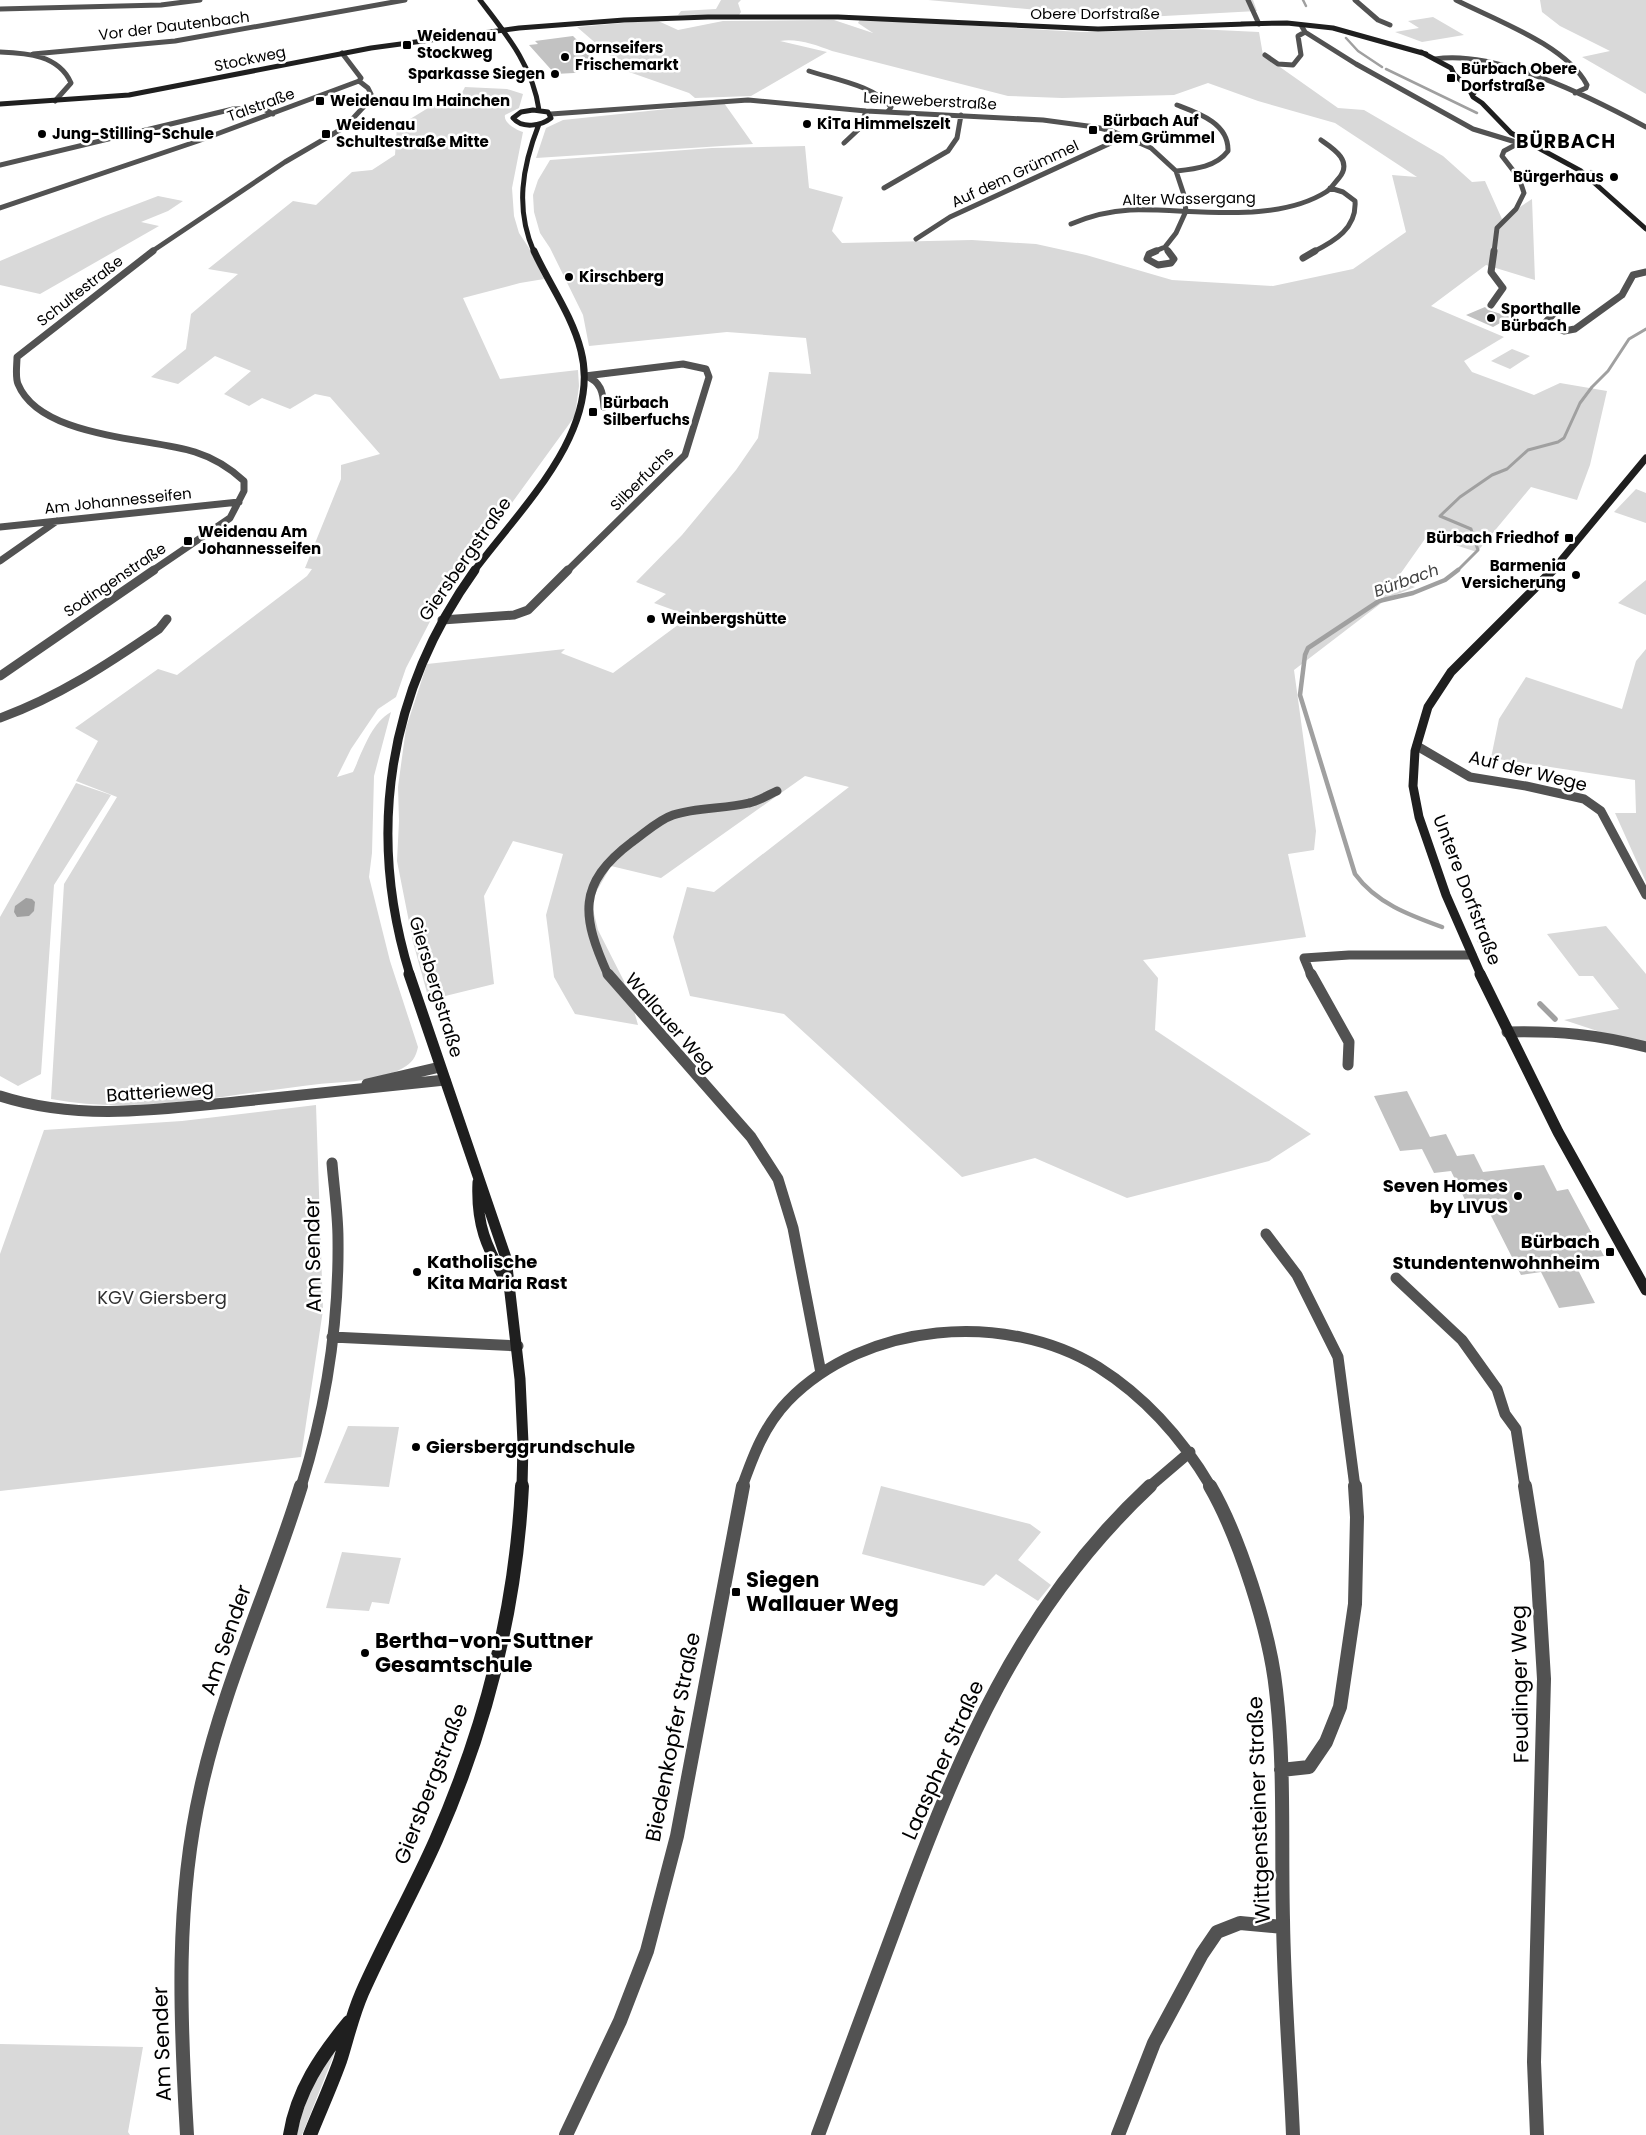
<svg xmlns="http://www.w3.org/2000/svg" width="1646" height="2135" viewBox="0 0 1646 2135" font-family="Poppins,sans-serif">
	<rect width="100%" height="100%" fill="#fff"/>
	<path fill="#d9d9d9" d="M721,0H741L738,3L741,12L739,15H678L681,11L716,9Z
		M928,0H1253L1257,11L1127,18Z
		M1540,0H1646V94L1582,57L1610,51L1560,26L1542,12Z
		M1433,17L1464,35L1422,42L1395,32L1419,28L1408,21Z
		M860,19L1081,32L1196,29L1259,32L1263,55L1338,108L1364,110L1443,156L1472,182L1485,181L1502,219L1532,199L1535,280L1486,265L1431,306L1504,337L1464,361L1472,372L1534,395L1560,383L1607,391L1590,465L1577,500L1531,487L1477,552L1427,536L1396,580L1415,587L1388,598L1294,670L1316,831L1314,850L1288,854L1306,937L1143,960L1158,978L1155,1030L1311,1134L1269,1161L1127,1198L1035,1158L962,1177L784,1014L690,996L673,937L687,887L714,892L849,787L805,776L661,878L611,866L591,901L598,930L628,989L638,1025L575,1014L554,977L546,915L563,854L513,841L484,896L494,984L429,1000L413,942L397,861L399,821L398,787L406,728L427,664L565,649L561,653L613,673L690,616L654,603L666,594L636,582L682,535L736,470L758,438L769,372L811,374L806,338L727,332L589,346L583,315L550,248L540,233L534,212L533,195L538,180L550,160L712,148L805,146L809,188L843,197L832,231L842,243L972,240L1036,244L1086,255L1172,280L1273,286L1353,269L1406,232L1392,175L1417,177L1335,123L1258,101L1208,83L1174,95L1062,98L1008,96L832,51C816,45 797,38 780,41L827,52L751,96L695,98L689,93L629,72L577,27L656,20L678,30L723,21L834,20L873,33L858,23Z
		M465,87L507,89L523,94L519,108L505,115C503,123 517,130 523,132L512,188L514,216L519,233L529,248L544,279L520,283L463,298L500,379L578,370L579,386L575,416L440,602L406,668L396,697L378,709L351,749L337,777L353,772C362,753 371,723 391,712L374,776L372,853L369,877L390,961L418,1047C416,1057 412,1063 403,1068C375,1084 335,1081 303,1086C220,1096 134,1115 51,1099L64,884L117,797L76,781L98,741L75,728L158,669L177,675L307,576L312,569L305,568L341,479V465L380,454L330,397L315,394L290,409L262,398L249,406L224,394L251,371L215,356L178,384L151,377L186,349L191,314L238,274L208,269L293,201L316,205L352,172L372,170L395,155L397,127L433,105L456,104Z
		M724,103L753,144L536,158L546,128L563,120Z
		M158,196L183,201L168,211L141,222L159,226L40,294L0,285V261L103,217Z
		M1512,349L1530,356L1510,369L1491,361Z
		M1636,489L1646,493V523L1614,512Z
		M1646,580V615L1618,603Z
		M1646,649V882L1615,813H1636L1635,780L1491,758L1499,719L1526,677L1622,709L1636,661Z
		M76,783L111,795L54,885L41,1074L18,1086L0,1076V917Z
		M1606,926L1646,974V1047L1564,1020L1619,1009L1593,976H1579L1547,934Z
		M316,1105L323,1310L301,1457L0,1491V1254L44,1130L182,1121Z
		M348,1426L399,1427L389,1487L324,1483Z
		M881,1486L1030,1524L1041,1532L1018,1560L1051,1585L1038,1601L996,1574L984,1586L862,1554Z
		M342,1552L401,1558L389,1604L372,1602L369,1611L326,1608Z
		M0,2044L143,2047L128,2132L130,2135H0Z
		M335,2052L302,2135H297C300,2115 319,2063 335,2052Z"/>
	<path fill="#a0a0a0" d="M26,898L32,899L35,902L34,911L29,916L17,917L14,912L15,906Z"/>
	<g fill="none" stroke-linecap="round" stroke-linejoin="round">
		<path stroke="#a0a0a0" stroke-width="2.5" d="M1303,0L1306,6
			M1346,38L1358,51L1382,67
			M1386,69L1477,113
			M1591,171L1600,176"/>
		<path stroke="#a0a0a0" stroke-width="3" d="M1457,571L1478,550L1471,529L1440,516L1460,497L1492,475L1507,469L1528,450L1558,442L1564,438L1580,403L1592,387L1608,371L1629,339L1646,329"/>
		<path stroke="#a0a0a0" stroke-width="4.5" d="M1442,927C1409,915 1376,903 1355,874L1300,695L1305,655L1308,648L1379,601L1413,593L1445,580L1458,570
			M1480,941L1486,945"/>
		<path stroke="#a0a0a0" stroke-width="5.5" d="M1540,1004L1555,1019"/>
	</g>
	<path fill="#c2c2c2" d="M573,36L597,60H584L586,62L579,71L574,73L555,74L529,45L538,44L535,41Z
		M1485,307L1488,310L1511,317L1493,327L1466,315Z
		M1407,1091L1430,1137L1446,1134L1457,1156L1474,1154L1483,1172L1544,1165L1557,1191L1568,1189L1604,1256L1596,1257L1600,1264L1577,1268L1595,1303L1559,1308L1541,1272L1521,1275L1485,1204L1468,1206L1451,1171L1434,1173L1422,1149L1400,1151L1374,1096Z"/>
	<g fill="none" stroke-linecap="round" stroke-linejoin="round">
		<path stroke="#525252" stroke-width="5" d="M1248,0L1259,24
			M1355,0L1378,20L1390,25
			M1456,0C1495,20 1566,45 1587,85L1586,88L1575,93
			M0,9L161,5L200,0
			M1301,25L1305,32L1356,64L1473,129L1519,143L1525,141
			M0,52C27,53 59,55 71,83L55,101
			M33,54L175,41L405,0
			M1265,55L1278,64L1293,65L1301,55L1298,36L1305,32
			M1435,59C1496,49 1592,98 1646,127
			M809,71C833,79 876,86 891,107L888,112
			M551,114L748,100L866,111L1043,120L1095,127L1112,131L1151,148L1176,171L1184,195L1186,211L1176,233L1165,247
			M844,143L860,128L866,111
			M0,165L233,109L262,108L273,114
			M1176,171C1195,169 1216,167 1228,151C1229,123 1198,113 1177,105
			M884,188L948,151L957,138L961,115
			M0,208L198,141L359,81
			M1071,224C1090,216 1110,211 1130,210C1190,208 1273,225 1326,192C1331,189 1335,182 1339,178C1353,161 1334,149 1321,140
			M916,239L950,217L1126,136
			M1165,247L1169,252
			M151,252L285,162L345,127L369,101L371,94L368,88L359,81L361,78L342,53
			M1153,252L1165,247
			M1313,252C1335,241 1357,228 1355,201L1343,192L1330,188
			M1494,252L1497,228L1516,209L1524,193L1519,178L1502,156L1504,151L1519,143"/>
		<path stroke="#525252" stroke-width="7" d="M1156,251L1149,254L1147,259L1158,265L1171,263L1174,259L1168,251
			M1303,258L1315,251
			M1491,305L1503,288L1491,272L1494,251
			M1557,310L1544,324L1564,331L1575,329L1622,295L1633,275L1646,272
			M586,376C601,382 603,392 604,407
			M0,527L239,502
			M0,561L57,521
			M152,571L230,518L244,491V481C230,468 214,458 195,452C147,437 40,438 18,384C15,377 17,365 17,357L153,251
			M567,571L685,455L709,377L706,369L683,364L585,376"/>
		<path stroke="#525252" stroke-width="9" d="M442,620L514,615L528,610L568,570
			M0,676L154,570
			M0,718C58,697 108,664 159,629L167,619
			M1417,746L1470,777L1526,786L1584,799L1601,811L1646,895
			M608,975C582,917 576,884 632,842C645,833 658,820 673,815C697,807 725,809 749,803C759,801 768,795 777,791
			M1311,975L1304,958L1349,955H1472"/>
		<path stroke="#525252" stroke-width="11" d="M608,974L751,1137L778,1179L793,1228L821,1373
			M1311,974L1349,1042L1348,1065
			M1507,1032C1559,1031 1595,1034 1646,1047
			M367,1084L440,1067
			M0,1096C80,1122 163,1109 245,1101C311,1094 378,1087 445,1080
			M1266,1234L1297,1275L1338,1357L1355,1487
			M1396,1278L1462,1340L1497,1389L1505,1414L1516,1429L1525,1487
			M332,1337L518,1346
			M301,1487C326,1407 339,1323 338,1239C338,1214 334,1188 332,1163
			M742,1487C753,1456 764,1426 788,1401C865,1322 1005,1310 1098,1367C1147,1398 1182,1438 1211,1487
			M1149,1487L1190,1452"/>
		<path stroke="#525252" stroke-width="14" d="M1210,1486C1239,1536 1270,1632 1276,1690C1285,1766 1281,1844 1283,1920C1284,1992 1290,2063 1293,2135
			M1525,1486L1537,1562L1544,1679L1534,2062L1537,2135
			M1281,1770L1309,1767L1326,1742L1340,1707L1355,1604L1357,1517L1355,1486
			M187,2135C180,2019 175,1902 201,1788C224,1684 270,1587 301,1486
			M566,2135L620,2021L647,1951L677,1836L743,1486
			M818,2135C844,2064 871,1993 897,1922C958,1757 1018,1609 1150,1486
			M1118,2135L1154,2043L1202,1954L1217,1932L1240,1923L1283,1927"/>
		<path stroke="#1f1f1f" stroke-width="5" d="M480,0C506,34 533,66 539,110
			M1241,24L1287,23L1333,28L1426,54
			M1421,52L1451,68L1454,74L1474,93
			M1469,89L1473,97L1482,103L1511,133L1581,171L1646,229
			M0,104L129,95L371,48L519,28L624,20L708,17H838L1098,29L1246,24
			M533,110L548,112L551,118C541,126 522,129 513,118L521,112Z
			M534,252C515,209 522,167 539,124"/>
		<path stroke="#1f1f1f" stroke-width="7" d="M474,571C519,510 602,432 581,351C572,315 549,284 534,251
			M1552,571L1646,458"/>
		<path stroke="#1f1f1f" stroke-width="9" d="M410,975C366,833 388,691 475,570
			M1481,975L1446,895L1419,817L1413,786L1415,751L1428,707L1451,672L1553,570"/>
		<path stroke="#1f1f1f" stroke-width="11" d="M409,974L506,1258L520,1379L523,1443L522,1487
			M1480,974L1558,1132L1646,1290
			M478,1182C476,1224 486,1247 507,1283"/>
		<path stroke="#1f1f1f" stroke-width="14" d="M290,2135C297,2091 321,2056 349,2022
			M310,2135C320,2110 331,2086 340,2061C347,2039 352,2016 362,1993C385,1941 413,1892 436,1840C485,1729 516,1608 522,1486"/>
	</g>
	<g fill="#000" stroke="#fff" stroke-width="2">
		<rect x="402" y="40" width="10" height="10" rx="2.5"/>
		<circle cx="565" cy="57" r="5"/>
		<circle cx="555" cy="74" r="5"/>
		<rect x="1446" y="73" width="10" height="10" rx="2.5"/>
		<rect x="315" y="96" width="10" height="10" rx="2.5"/>
		<circle cx="807" cy="124" r="5"/>
		<rect x="1088" y="125" width="10" height="10" rx="2.5"/>
		<circle cx="42" cy="134" r="5"/>
		<rect x="321" y="129" width="10" height="10" rx="2.5"/>
		<circle cx="1614" cy="177" r="5"/>
		<circle cx="569" cy="277" r="5"/>
		<circle cx="1491" cy="318" r="5"/>
		<rect x="588" y="407" width="10" height="10" rx="2.5"/>
		<rect x="1564" y="533" width="10" height="10" rx="2.5"/>
		<rect x="183" y="536" width="10" height="10" rx="2.5"/>
		<circle cx="1576" cy="575" r="5"/>
		<circle cx="651" cy="619" r="5"/>
		<circle cx="1518" cy="1196" r="5"/>
		<rect x="1605" y="1247" width="10" height="10" rx="2.5"/>
		<circle cx="417" cy="1272" r="5"/>
		<circle cx="416" cy="1447" r="5"/>
		<rect x="731" y="1587" width="10" height="10" rx="2.5"/>
		<circle cx="365" cy="1653" r="5"/>
	</g>
	<g text-anchor="middle" stroke-width="5" stroke-linejoin="round" paint-order="stroke">
		<g font-size="15" fill="#000" stroke="#fff">
			<text x="1095" y="19">Obere Dorfstraße</text>
			<text transform="translate(174 26) rotate(-7)" y="5">Vor der Dautenbach</text>
			<text transform="translate(250 59) rotate(-12)" y="5">Stockweg</text>
			<text transform="translate(930 101) rotate(3)" y="5">Leineweberstraße</text>
			<text transform="translate(261 105) rotate(-20)" y="5">Talstraße</text>
			<text transform="translate(1015 174) rotate(-25)" y="5">Auf dem Grümmel</text>
			<text transform="translate(1189 199) rotate(-1)" y="5">Alter Wassergang</text>
			<text transform="translate(80 291) rotate(-38)" y="5">Schultestraße</text>
			<text transform="translate(642 479) rotate(-45)" y="5">Silberfuchs</text>
			<text transform="translate(118 501) rotate(-6)" y="5">Am Johannesseifen</text>
			<text transform="translate(115 580) rotate(-34)" y="5">Sodingenstraße</text>
		</g>
		<g font-size="15" font-weight="bold" fill="#000" stroke="#fff" text-anchor="start">
			<text x="417" y="41">Weidenau<tspan x="417" dy="17">Stockweg</tspan></text>
			<text x="575" y="53">Dornseifers<tspan x="575" dy="17">Frischemarkt</tspan></text>
			<text x="1461" y="74">Bürbach Obere<tspan x="1461" dy="17">Dorfstraße</tspan></text>
			<text x="545" y="79" text-anchor="end">Sparkasse Siegen</text>
			<text x="330" y="106">Weidenau Im Hainchen</text>
			<text x="1103" y="126">Bürbach Auf<tspan x="1103" dy="17">dem Grümmel</tspan></text>
			<text x="817" y="129">KiTa Himmelszelt</text>
			<text x="336" y="130">Weidenau<tspan x="336" dy="17">Schultestraße Mitte</tspan></text>
			<text x="52" y="139">Jung-Stilling-Schule</text>
			<text x="1604" y="182" text-anchor="end">Bürgerhaus</text>
			<text x="579" y="282">Kirschberg</text>
			<text x="1501" y="314">Sporthalle<tspan x="1501" dy="17">Bürbach</tspan></text>
			<text x="603" y="408">Bürbach<tspan x="603" dy="17">Silberfuchs</tspan></text>
			<text x="198" y="537">Weidenau Am<tspan x="198" dy="17">Johannesseifen</tspan></text>
			<text x="1559" y="543" text-anchor="end">Bürbach Friedhof</text>
			<text x="1566" y="571" text-anchor="end">Barmenia<tspan x="1566" dy="17">Versicherung</tspan></text>
			<text x="661" y="624">Weinbergshütte</text>
		</g>
		<g font-size="16" font-style="italic" fill="#414141" stroke="#fff">
			<text transform="translate(1406 580) rotate(-20)" y="6">Bürbach</text>
		</g>
		<g font-size="18" fill="#000" stroke="#fff">
			<text transform="translate(465 559) rotate(-55)" y="6">Giersbergstraße</text>
			<text transform="translate(1528 771) rotate(14)" y="6">Auf der Wege</text>
			<text transform="translate(1467 890) rotate(69)" y="6">Untere Dorfstraße</text>
			<text transform="translate(436 987) rotate(73)" y="6">Giersbergstraße</text>
			<text transform="translate(670 1023) rotate(49)" y="6">Wallauer Weg</text>
			<text transform="translate(160 1092) rotate(-4)" y="6">Batterieweg</text>
		</g>
		<g font-size="18" font-weight="bold" fill="#000" stroke="#fff" text-anchor="end">
			<text x="1508" y="1192">Seven Homes<tspan x="1508" dy="21">by LIVUS</tspan></text>
			<text x="1600" y="1248">Bürbach<tspan x="1600" dy="21">Stundentenwohnheim</tspan></text>
			<text x="427" y="1268" text-anchor="start">Katholische<tspan x="427" dy="21">Kita Maria Rast</tspan></text>
			<text x="426" y="1453" text-anchor="start">Giersberggrundschule</text>
		</g>
		<g font-size="18" fill="#303030" stroke="#fff">
			<text x="162" y="1304">KGV Giersberg</text>
		</g>
		<g font-size="19" font-weight="bold" letter-spacing="1" fill="#000" stroke="#fff">
			<text x="1566" y="148">BÜRBACH</text>
		</g>
		<g font-size="21" fill="#000" stroke="#fff">
			<text transform="translate(313 1255) rotate(-91)" y="7">Am Sender</text>
			<text transform="translate(226 1640) rotate(-71)" y="7">Am Sender</text>
			<text transform="translate(1520 1684) rotate(-91)" y="7">Feudinger Weg</text>
			<text transform="translate(673 1737) rotate(-79)" y="7">Biedenkopfer Straße</text>
			<text transform="translate(943 1760) rotate(-66)" y="7">Laaspher Straße</text>
			<text transform="translate(431 1784) rotate(-69)" y="7">Giersbergstraße</text>
			<text transform="translate(1259 1810) rotate(-92)" y="7">Wittgensteiner Straße</text>
			<text transform="translate(162 2044) rotate(-92)" y="7">Am Sender</text>
		</g>
		<g font-size="21" font-weight="bold" fill="#000" stroke="#fff" text-anchor="start">
			<text x="746" y="1587">Siegen<tspan x="746" dy="24">Wallauer Weg</tspan></text>
			<text x="375" y="1648">Bertha-von-Suttner<tspan x="375" dy="24">Gesamtschule</tspan></text>
		</g>
	</g>
</svg>
